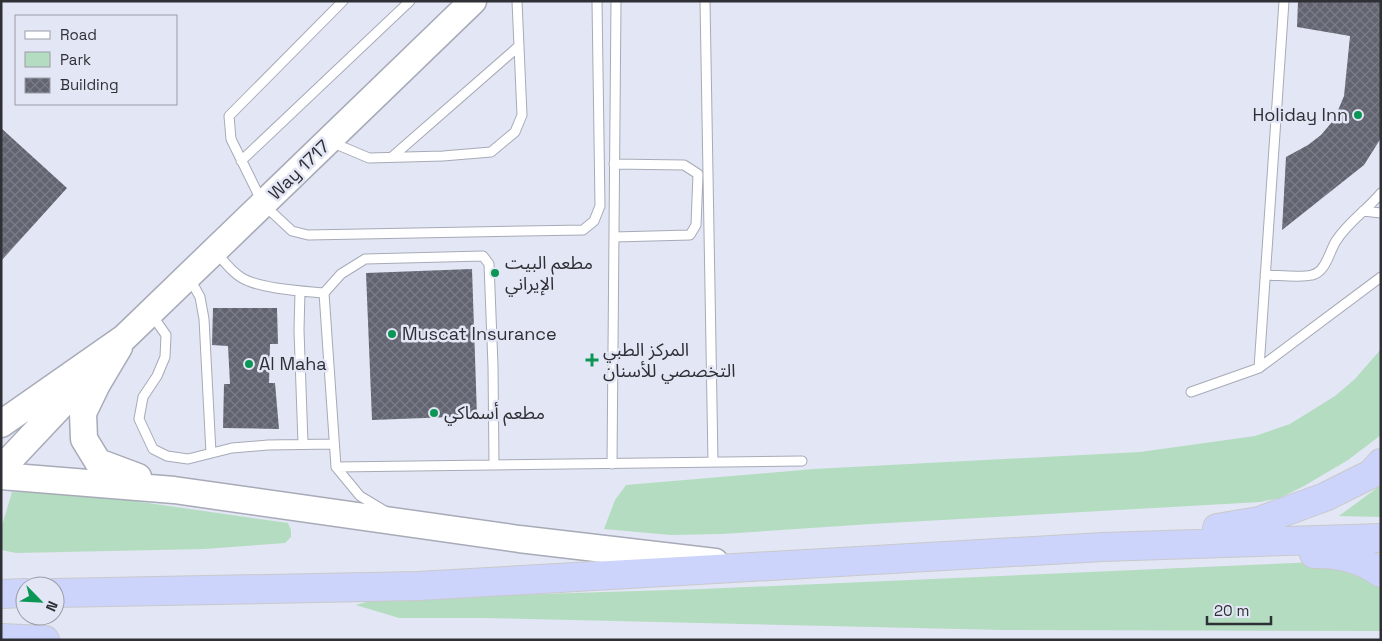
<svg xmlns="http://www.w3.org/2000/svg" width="1382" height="641" viewBox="0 0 1382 641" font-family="'Space Grotesk','Noto Sans Arabic',sans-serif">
	<defs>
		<pattern id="building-cross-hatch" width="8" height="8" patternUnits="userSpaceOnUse" patternTransform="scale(1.25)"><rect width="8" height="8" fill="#626571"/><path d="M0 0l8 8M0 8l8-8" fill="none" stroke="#7a7c86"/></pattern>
	</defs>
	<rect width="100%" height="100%" fill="#e3e6f4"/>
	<path fill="#b4dcc0" d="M1381,349V435L1348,460L1304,486L1280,498L1260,502L871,524L722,534L671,535L604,529L615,500L626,485L814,469L1140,452L1255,436L1290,424L1335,396L1355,379Z
		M1381,485V517L1339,516Z
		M12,492L78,493L288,523L291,530V537L285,543L204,549L16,553L1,550V529Z
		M1316,562L1381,581V631L1002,630L484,618H399L356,605L377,599L703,589Z"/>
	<path fill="url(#building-cross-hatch)" d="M1298,1H1381V138L1364,165L1282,230L1286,157L1308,145L1321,135L1332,122L1339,108L1344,96L1350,36L1297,27Z
		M1,128L67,188L1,261Z
		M472,269L477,416L372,420L366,273Z
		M213,308H277L278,344H270L269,383H275L279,429L223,428L224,384H230L228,346L212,345Z"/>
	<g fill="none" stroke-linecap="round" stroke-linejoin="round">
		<defs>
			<path id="lane" d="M343,1L229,116L231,139L263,204L292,231L308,235L583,230L594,221L600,206L597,1
				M705,1L713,462
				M331,142L369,158L443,156L491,152L515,132L522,115L517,1
				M392,157L519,46
				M241,161L410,1
				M1363,211L1381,213
				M614,237L690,235L696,225L698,174L684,165L614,164
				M217,253C224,262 232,272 242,278C261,289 302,291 324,293L336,467L360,496L385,511
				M1265,275C1277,275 1301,278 1312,275C1326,272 1329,252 1336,241C1348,222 1367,210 1381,193
				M190,279L200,297L204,319L211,453
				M300,291L299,330L303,444
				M324,293L341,274L365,259L483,256L489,264L493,366L494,465
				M152,315L166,335L165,357L157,376L143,397L139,419L153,449L167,456L188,459L232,448L268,445L334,444
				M1259,368L1284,1
				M1191,392L1259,368L1381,277
				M612,464L616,1
				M336,467L802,461"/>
			<path id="secondary" d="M119,347L97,384L83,413L84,439L98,462L138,477
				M1,424L124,338L473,1
				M1,469L81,384
				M1,476L174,490L519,539L715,562"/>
			<path id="highway" d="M1217,528L1259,521L1325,497L1371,474L1381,463
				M1314,554C1337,553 1362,559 1381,573
				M55,593L418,586L1103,547L1381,538
				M1,594L25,593
				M1,638L45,640"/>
		</defs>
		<use href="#lane" stroke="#a7aab7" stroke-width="11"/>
		<use href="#secondary" stroke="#a7aab7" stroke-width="29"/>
		<use href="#highway" stroke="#c9c9cb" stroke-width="30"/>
		<use href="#lane" stroke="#fff" stroke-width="9"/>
		<use href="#secondary" stroke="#fff" stroke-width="26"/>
		<use href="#highway" stroke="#cdd4fb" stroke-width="28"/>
	</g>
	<g fill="#0b9656" stroke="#e3e6f4" stroke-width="2">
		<circle cx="1358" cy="115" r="5"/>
		<circle cx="495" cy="273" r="5"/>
		<circle cx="392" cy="334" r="5"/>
		<path d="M589.5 352.5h5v5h5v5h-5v5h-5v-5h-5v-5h5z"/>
		<circle cx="249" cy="364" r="5"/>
		<circle cx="434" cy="413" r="5"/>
	</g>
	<g text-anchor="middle" stroke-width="5" stroke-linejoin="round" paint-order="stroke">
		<g font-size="18" fill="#2f3036" stroke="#e3e6f4" text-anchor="start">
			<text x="1348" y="121" text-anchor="end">Holiday Inn</text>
			<text x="505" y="269">مطعم البيت<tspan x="505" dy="21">الإيراني</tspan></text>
			<text x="402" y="340">Muscat Insurance</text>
			<text x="603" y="356">المركز الطبي<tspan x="603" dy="21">التخصصي للأسنان</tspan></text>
			<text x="259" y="370">Al Maha</text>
			<text x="444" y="419">مطعم أسماكي</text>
		</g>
		<g font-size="18" fill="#2f3036" stroke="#e3e6f4">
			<text transform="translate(299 170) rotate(-44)" y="6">Way 1717</text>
		</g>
	</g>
	<rect width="1382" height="641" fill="none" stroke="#2f3036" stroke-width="5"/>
	<rect x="15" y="15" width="162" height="90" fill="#e3e6f4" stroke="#9b9da8"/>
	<rect x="25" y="31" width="25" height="8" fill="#ffffff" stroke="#9b9da8"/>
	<text x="60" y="40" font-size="15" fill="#2f3036">Road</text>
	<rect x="25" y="52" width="25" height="15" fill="#b4dcc0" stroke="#9b9da8"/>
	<text x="60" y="65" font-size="15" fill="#2f3036">Park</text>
	<rect x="25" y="78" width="25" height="15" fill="url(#building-cross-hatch)" stroke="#9b9da8"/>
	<text x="60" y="90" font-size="15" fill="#2f3036">Building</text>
	<g transform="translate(40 601) rotate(114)"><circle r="24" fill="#e3e6f4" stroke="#9b9da8"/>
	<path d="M0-4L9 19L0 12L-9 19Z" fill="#0b9656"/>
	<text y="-8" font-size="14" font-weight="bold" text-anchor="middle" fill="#2f3036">N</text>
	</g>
	<path d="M1207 616v8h64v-8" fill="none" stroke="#2f3036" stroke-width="2.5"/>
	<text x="1214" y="616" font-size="15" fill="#2f3036" stroke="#e3e6f4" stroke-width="4" paint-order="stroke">20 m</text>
</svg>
